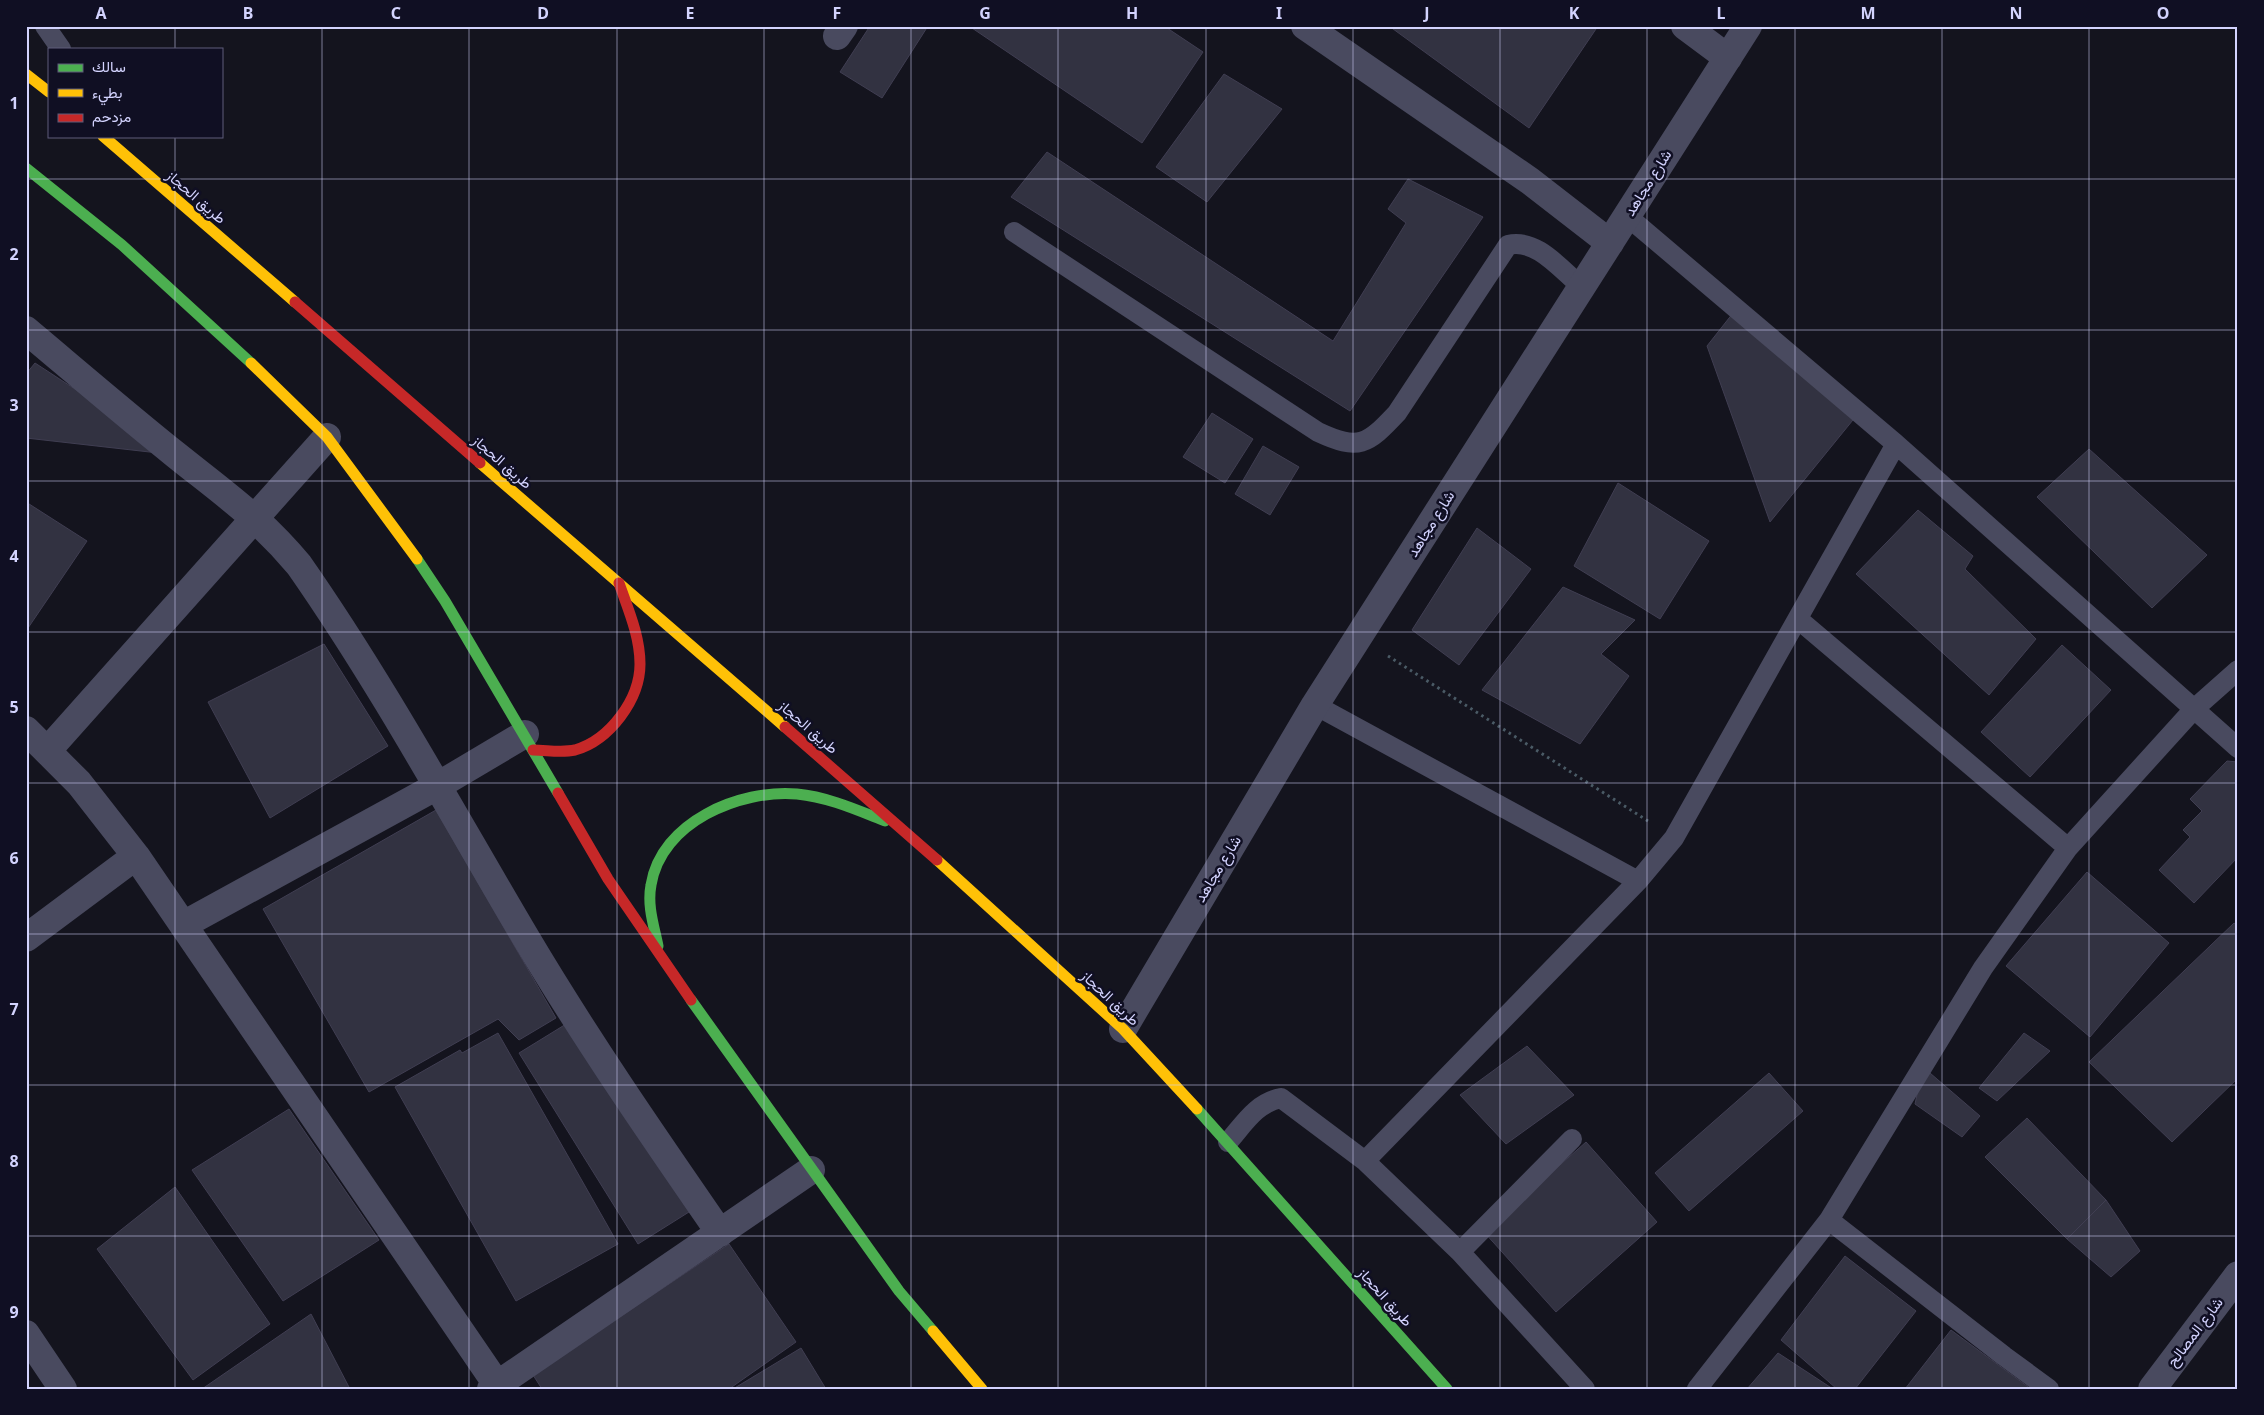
<svg xmlns="http://www.w3.org/2000/svg" width="2264" height="1415" viewBox="0 0 2264 1415" font-family="'Noto Sans',Vazirmatn,sans-serif">
	<rect width="100%" height="100%" fill="#14141e"/>
	<path fill="#323241" stroke="#403e52" d="M870,26H928L882,98L840,72Z
		M969,26H1164L1203,52L1142,143Z
		M1389,26H1593L1596,29L1529,128Z
		M1224,74L1282,109L1207,202L1156,167Z
		M1047,152L1333,341L1406,223L1388,209L1408,179L1483,217L1350,411L1011,197Z
		M1733,313L1857,415L1770,522L1707,346Z
		M35,363L176,455L26,438V374Z
		M1212,413L1253,439L1225,483L1183,457Z
		M1263,446L1299,467L1270,515L1235,494Z
		M2089,449L2207,555L2152,608L2037,497Z
		M1618,483L1709,541L1660,619L1574,566Z
		M26,502L87,541L26,631Z
		M1918,510L1973,556L1965,569L2036,639L1989,695L1856,574Z
		M1477,528L1531,569L1459,665L1412,630Z
		M1563,587L1635,620L1601,654L1629,676L1580,744L1482,690Z
		M324,644L388,746L270,818L208,702Z
		M2062,645L2111,690L2030,777L1981,732Z
		M2227,761L2238,762V857L2194,903L2159,870L2190,837L2183,830L2202,811L2190,799Z
		M436,810L556,1018L519,1040L498,1019L369,1092L263,909Z
		M2087,872L2169,943L2090,1037L2006,966Z
		M2234,923L2238,926V1078L2172,1142L2089,1062Z
		M571,1021L689,1212L638,1244L519,1053Z
		M498,1033L618,1244L516,1301L395,1087L460,1050L462,1053Z
		M2024,1033L2050,1051L1997,1101L1979,1088Z
		M1527,1046L1574,1095L1506,1144L1460,1095Z
		M1923,1067L1980,1116L1962,1137L1915,1104Z
		M1769,1073L1803,1111L1689,1211L1655,1173Z
		M289,1109L379,1240L283,1301L192,1170Z
		M2027,1118L2106,1200L2067,1239L1985,1157Z
		M1586,1142L1657,1222L1556,1312L1484,1232Z
		M175,1187L270,1324L193,1380L97,1249Z
		M2106,1200L2140,1251L2111,1277L2067,1239Z
		M729,1244L796,1342L729,1389H542L533,1375Z
		M1845,1256L1916,1311L1855,1389H1837L1781,1340Z
		M311,1314L350,1389H202Z
		M1951,1330L2031,1389H1905Z
		M801,1348L826,1389H733Z
		M1778,1353L1833,1389H1747Z"/>
	<g fill="none" stroke-linecap="round" stroke-linejoin="round">
		<path stroke="#4a5a65" stroke-width="3" stroke-dasharray="2.5 4" stroke-linecap="butt" d="M1388,656L1648,821"/>
		<path stroke="#494a5f" stroke-width="20" d="M45,26L61,49
			M1627,216L1896,444L2238,748
			M1014,232L1318,432C1359,451 1367,445 1397,413L1508,245C1537,238 1561,270 1582,287
			M1798,619L2068,848
			M1315,705L1638,881
			M1228,1142C1244,1124 1256,1103 1281,1098L1365,1161L1638,881L1674,838L1896,444
			M1365,1161L1460,1252L1585,1389
			M1829,1220L2004,1356L2049,1389
			M1460,1252L1572,1139
			M1697,1389L1829,1220L1983,968L2068,848L2194,709L2238,670"/>
		<path stroke="#494a5f" stroke-width="28" d="M1305,26L1530,181L1610,243
			M1685,26L1728,58
			M837,36L844,26
			M26,330C76,372 126,415 176,455C222,492 260,518 299,565C382,684 452,813 526,938C586,1039 653,1136 720,1233
			M26,730L79,783L136,856L500,1389
			M48,750L327,437
			M183,925L439,785L525,734
			M26,938L136,856
			M1123,1029L1315,705L1748,26
			M26,1334L63,1389
			M491,1389L811,1170
			M2152,1389L2238,1275"/>
		<path stroke="#4caf50" stroke-width="11" d="M26,168L122,245L251,363
			M417,559L445,601L558,793
			M658,946C654,926 647,906 651,885C661,822 740,789 797,794C828,797 857,810 885,821
			M691,1000L899,1291L933,1331
			M1197,1109L1447,1389"/>
		<path stroke="#ffc107" stroke-width="11" d="M26,74L49,92
			M103,136L295,302
			M251,363L327,437L417,559
			M480,463L785,727
			M937,860L1123,1029L1197,1109
			M933,1331L982,1389"/>
		<path stroke="#c62828" stroke-width="11" d="M295,302L480,463
			M785,727L937,860
			M533,750C547,750 561,753 575,750C610,740 640,699 640,664C640,636 628,609 619,583
			M558,793L608,879L691,1000"/>
	</g>
	<path fill="none" stroke="#d3d3fe" stroke-width="1" stroke-opacity="0.55" d="M175,26V49M322,26V1389M469,26V1389M617,26V1389M764,26V1389M911,26V1389M1058,26V1389M1206,26V1389M1353,26V1389M1500,26V1389M1647,26V1389M1795,26V1389M1942,26V1389M2089,26V1389M175,136V1389M26,179H2238M26,330H2238M26,481H2238M26,632H2238M26,783H2238M26,934H2238M26,1085H2238M26,1236H2238"/>
	<g text-anchor="middle" stroke-width="5" stroke-linejoin="round" paint-order="stroke">
		<g font-size="15" fill="#d3d3fe" stroke="#100f23">
			<text transform="translate(1648 183) rotate(-58)" y="5">شارع مجاهد</text>
			<text transform="translate(196 197) rotate(41)" y="5">طريق الحجاز</text>
			<text transform="translate(502 462) rotate(41)" y="5">طريق الحجاز</text>
			<text transform="translate(1431 524) rotate(-58)" y="5">شارع مجاهد</text>
			<text transform="translate(808 727) rotate(41)" y="5">طريق الحجاز</text>
			<text transform="translate(1218 869) rotate(-59)" y="5">شارع مجاهد</text>
			<text transform="translate(1110 998) rotate(43)" y="5">طريق الحجاز</text>
			<text transform="translate(1385 1297) rotate(48)" y="5">طريق الحجاز</text>
			<text transform="translate(2195 1332) rotate(-53)" y="5">شارع المصالح</text>
		</g>
	</g>
	<rect width="2264" height="1415" fill="none" stroke="#100f23" stroke-width="55"/>
	<rect x="48" y="48" width="175" height="90" fill="#100f23" stroke="#5e5d7b"/>
	<rect x="58" y="64" width="25" height="8" fill="#4caf50" stroke="#5e5d7b"/>
	<text x="92" y="72" font-size="15" fill="#d3d3fe">سالك</text>
	<rect x="58" y="89" width="25" height="8" fill="#ffc107" stroke="#5e5d7b"/>
	<text x="92" y="98" font-size="15" fill="#d3d3fe">بطيء</text>
	<rect x="58" y="114" width="25" height="8" fill="#c62828" stroke="#5e5d7b"/>
	<text x="92" y="122" font-size="15" fill="#d3d3fe">مزدحم</text>
	<rect x="28" y="28" width="2208" height="1360" fill="none" stroke="#d3d3fe" stroke-width="2"/>
	<g font-size="16" text-anchor="middle" font-weight="bold" fill="#d3d3fe">
		<text x="101" y="19">A</text>
		<text x="248" y="19">B</text>
		<text x="396" y="19">C</text>
		<text x="543" y="19">D</text>
		<text x="690" y="19">E</text>
		<text x="837" y="19">F</text>
		<text x="985" y="19">G</text>
		<text x="1132" y="19">H</text>
		<text x="1279" y="19">I</text>
		<text x="1427" y="19">J</text>
		<text x="1574" y="19">K</text>
		<text x="1721" y="19">L</text>
		<text x="1868" y="19">M</text>
		<text x="2016" y="19">N</text>
		<text x="2163" y="19">O</text>
		<text x="14" y="109">1</text>
		<text x="14" y="260">2</text>
		<text x="14" y="411">3</text>
		<text x="14" y="562">4</text>
		<text x="14" y="713">5</text>
		<text x="14" y="864">6</text>
		<text x="14" y="1015">7</text>
		<text x="14" y="1167">8</text>
		<text x="14" y="1318">9</text>
	</g>
</svg>
